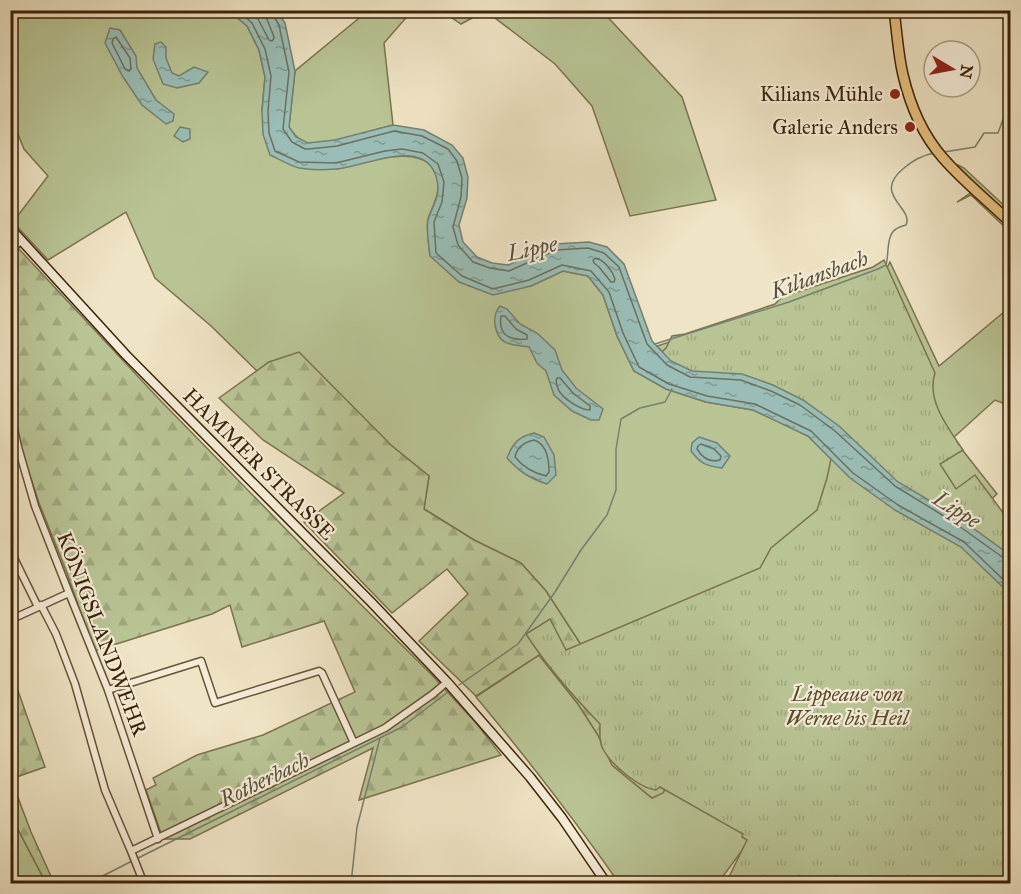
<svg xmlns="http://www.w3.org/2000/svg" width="1021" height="894" viewBox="0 0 1021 894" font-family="'IM FELL Great Primer',serif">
	<defs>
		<pattern id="forest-firs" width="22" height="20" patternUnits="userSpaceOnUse" patternTransform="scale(1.5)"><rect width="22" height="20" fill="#b9c495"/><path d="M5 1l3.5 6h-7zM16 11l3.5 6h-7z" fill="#a0a87f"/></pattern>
		<pattern id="park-tufts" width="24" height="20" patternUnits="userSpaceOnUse" patternTransform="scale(1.5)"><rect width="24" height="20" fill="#b9c495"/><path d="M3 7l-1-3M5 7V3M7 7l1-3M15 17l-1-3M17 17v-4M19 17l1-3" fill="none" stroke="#a0a87f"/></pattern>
		<pattern id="water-ripples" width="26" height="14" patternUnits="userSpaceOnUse" patternTransform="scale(1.5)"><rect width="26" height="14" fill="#9abeb7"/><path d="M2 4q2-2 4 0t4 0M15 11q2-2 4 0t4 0" fill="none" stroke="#7f9a93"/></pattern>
	</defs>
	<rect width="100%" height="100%" fill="#efe4c5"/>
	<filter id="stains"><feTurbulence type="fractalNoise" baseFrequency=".00333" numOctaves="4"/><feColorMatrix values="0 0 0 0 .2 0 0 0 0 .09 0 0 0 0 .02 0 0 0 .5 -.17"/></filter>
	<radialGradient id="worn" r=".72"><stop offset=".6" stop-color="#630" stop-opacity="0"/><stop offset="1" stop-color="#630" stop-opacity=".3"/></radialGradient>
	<path fill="#b9c495" stroke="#7b734e" stroke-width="1.5" d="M10,11H229L247,26L259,50L265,77L262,111L337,169C364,163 434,137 438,183C439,197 432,207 428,219C426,228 429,246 430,256L531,286L563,271L588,276L603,295L617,336L634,371L666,389L706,402L753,410L808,436L850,478L1010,883L752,837L718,883H619C574,819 526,757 476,697L539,655L578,704L598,735L612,765L652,798L585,651L546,591L521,563L474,540L424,509L429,476L392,446L269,362L257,371L211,326L155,278L126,212L48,260L13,222L48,176L24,149L11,117Z
		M361,11H412L384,43L393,125C376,129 321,147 306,143C298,140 294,134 289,127L295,71L364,14Z
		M442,11H485L461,24Z
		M486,11H602L682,97L716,200L630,216L592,106L555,64Z
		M958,165L964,168L1010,211V215H1007L958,169Z
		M972,192L1010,226V232L971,195L957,202Z
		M890,262L939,366L1010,307V406L995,400L953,438L997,494L985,505L671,361L657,346L853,281L888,266Z
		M10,816H11L46,883H11Z"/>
	<path fill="url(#forest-firs)" stroke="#7b734e" stroke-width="1.5" d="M18,248L159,399L317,561L432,675L476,723L501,755L359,800L373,748L190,839H163L146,790L156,785L153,778L197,755L263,735L355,692L324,621L242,647L230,605L212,614L94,651L67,573L39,503L20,445L11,394L10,255Z
		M299,352L392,446L429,476L424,509L474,540L521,563L546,591L585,651L676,773L663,793L652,798L612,765L598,735L578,704L539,655L476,696L419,641L468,594L447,569L392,613L304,522L344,493L263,440L219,398L269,362Z
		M11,674H12L45,767L11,779L31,832L54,883H46L11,816Z"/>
	<path fill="url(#park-tufts)" stroke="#7b734e" stroke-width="1.5" d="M884,260L935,373C926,400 948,428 963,450L940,464L956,489L975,475L1010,522V883H726L747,840L742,837L743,834L660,787L656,790C639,788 609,763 602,747C599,740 600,732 600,724C573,696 547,667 526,634L550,619L566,650L760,568L771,548L817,510L827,478L831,459L847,446L655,359L666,348L672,336L685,334L775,304L782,297L873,267Z"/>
	<path fill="url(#water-ripples)" stroke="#758070" stroke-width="1.5" d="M229,11H277L285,23L295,71L289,127L296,137L308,143L335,140L393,125L424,130L452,145L463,158L468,177L467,198L459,225L463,242L477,257L492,263L508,265L555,244L589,242L607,247L624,264L652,341L671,361L692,371L742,374L773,385L803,400L839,426L898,482L956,516L1010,555V594L961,547L895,510L850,478L808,436L753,410L706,402L666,389L634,371L617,336L603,295L588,276L563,271L531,286L493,295L459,282L430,256C429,246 426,229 428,220C432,206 441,196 437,180C427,134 365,167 336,169C325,170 310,170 299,168C290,166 279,159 270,155L263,134L262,111L265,77L259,50L247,26Z
		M110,28L120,30L136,56L137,68L156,100L174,114L173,121L166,124L142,105L123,77L105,43Z
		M161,42L166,47V58L172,73L179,76L194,67L208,72L199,83L177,88L163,84L153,59L155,44Z
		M180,127L190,129V139L183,142L174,136Z
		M500,306L507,309L520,324L537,333L555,350L562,370L576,388L603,409L599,420H591L572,411L554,395L546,371L537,363L529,347C512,344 499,347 495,325C494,317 495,312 500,306Z
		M534,433L544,437L554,455L556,475L547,484C529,478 520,472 507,458C513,443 518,437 534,433Z
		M699,437L717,443L730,456L722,468C706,466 701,464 691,451L692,443Z"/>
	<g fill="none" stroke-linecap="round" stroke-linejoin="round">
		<path stroke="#6c705e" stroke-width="1.5" d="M238,10L252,23L265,49L271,76L268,111L269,133L275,151L299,162L336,163L385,151L402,149L423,153L438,164L444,182L442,202L434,222L436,253L462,276L493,289L529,280L562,265L591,271L609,292L623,333L639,367L669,384L707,396L755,404L811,431L853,473L898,505L964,542L1010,586
			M250,10L258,19L269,40L272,41L274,38C272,28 265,20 265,10
			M273,10V15L279,25L289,72L283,129L292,142L305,149H309L337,146L394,131L422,136L448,149L457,161L462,178L461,197L453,227L458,245L473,262L490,268L509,271L556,250L588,248L604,253L619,267L647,344L667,365L690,377L741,380L771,391L800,405L835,431L895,486L952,521L1005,559L1010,560
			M116,37L130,58L131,68L129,71L125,69L112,43L113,39Z
			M596,258C605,261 612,270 615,279L614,282H611L599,267L594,263L593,260Z
			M501,316H505L516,329L527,335V339C511,341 498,336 501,316Z
			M557,378H560L573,393L590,406V410C581,410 565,400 559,391C557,388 557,385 556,381Z
			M534,440C547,444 549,460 549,472L546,476C533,473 523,467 515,457C517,447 525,442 534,440Z
			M701,444L714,449L721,456L720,460C710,463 702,457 697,449L698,446Z"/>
		<path stroke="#758070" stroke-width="1.5" d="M944,152L975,147L984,133H998L1005,114L1010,86
			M655,344L789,302L878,269L886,265C889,255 886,235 896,229C899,227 903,226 906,225C914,207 871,195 904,168C912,161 924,155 934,153
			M459,685L518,644L555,592L581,550L607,515L616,490V449L621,419L640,408L665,402L672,389
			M136,859L402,727L448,692
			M87,884L132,861
			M351,884L357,827L380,738"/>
		<defs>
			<path id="minor" d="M10,250L21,241
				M10,411L18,447L35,506L69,593L108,690L158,839
				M10,550L38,607
				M41,605L56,634L75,684L105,790L131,851
				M10,620L69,593
				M108,690L201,661L215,703L319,671L322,673L354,743
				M144,884L131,851L385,728L433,694L447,682"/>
			<path id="secondary" d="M10,228L126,355L371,602L447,682L530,777L562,818L607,884"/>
			<path id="primary" d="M894,10C897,32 898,54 903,75C910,105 922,134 943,158C963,181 988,201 1010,222"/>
		</defs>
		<use href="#minor" stroke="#6a5236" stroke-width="9"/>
		<use href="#secondary" stroke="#3d2206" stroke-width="11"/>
		<use href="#primary" stroke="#3d2206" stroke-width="12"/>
		<use href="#minor" stroke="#f5edd9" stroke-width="6"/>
		<use href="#secondary" stroke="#f5edd9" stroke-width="8"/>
		<use href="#primary" stroke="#e8c282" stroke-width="9"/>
	</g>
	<g fill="#8f2418" stroke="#f5edd9" stroke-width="2">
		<circle cx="895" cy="94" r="6"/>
		<circle cx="910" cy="127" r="6"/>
	</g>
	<g text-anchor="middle" stroke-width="4.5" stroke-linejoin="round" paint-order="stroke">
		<g font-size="21" fill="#3d2206" stroke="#f5edd9" text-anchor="end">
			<text x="883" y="101">Kilians Mühle</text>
			<text x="898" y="134">Galerie Anders</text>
		</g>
		<g font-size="21" fill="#3d2206" stroke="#f5edd9">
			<text transform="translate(259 464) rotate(45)" y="7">HAMMER STRASSE</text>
			<text transform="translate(102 634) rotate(69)" y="7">KÖNIGSLANDWEHR</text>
		</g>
		<g font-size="21" font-style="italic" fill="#5c4a2a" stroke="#f5edd9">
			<text x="847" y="701">Lippeaue von<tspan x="847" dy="24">Werne bis Heil</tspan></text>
		</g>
		<g font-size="22" font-style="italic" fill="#59513b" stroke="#f5edd9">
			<text transform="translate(532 248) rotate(-12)" y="8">Lippe</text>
			<text transform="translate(819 274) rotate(-20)" y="8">Kiliansbach</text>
			<text transform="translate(957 509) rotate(32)" y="8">Lippe</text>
			<text transform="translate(264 779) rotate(-26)" y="8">Rotherbach</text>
		</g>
	</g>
	<rect width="1021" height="894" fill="none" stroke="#efe4c5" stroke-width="36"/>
	<rect x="12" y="12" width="997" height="870" fill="none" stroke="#3d2206" stroke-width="3"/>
	<rect x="18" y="18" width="985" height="858" fill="none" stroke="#3d2206" stroke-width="1.5"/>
	<g transform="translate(952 69) rotate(100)"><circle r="28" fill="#f5edd9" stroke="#ab9c85" stroke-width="1.5"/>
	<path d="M0-4.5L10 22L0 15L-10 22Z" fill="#8f2418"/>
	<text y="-9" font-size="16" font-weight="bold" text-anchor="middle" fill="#3d2206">N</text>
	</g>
	<rect width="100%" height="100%" filter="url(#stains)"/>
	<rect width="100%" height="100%" fill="url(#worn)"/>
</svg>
